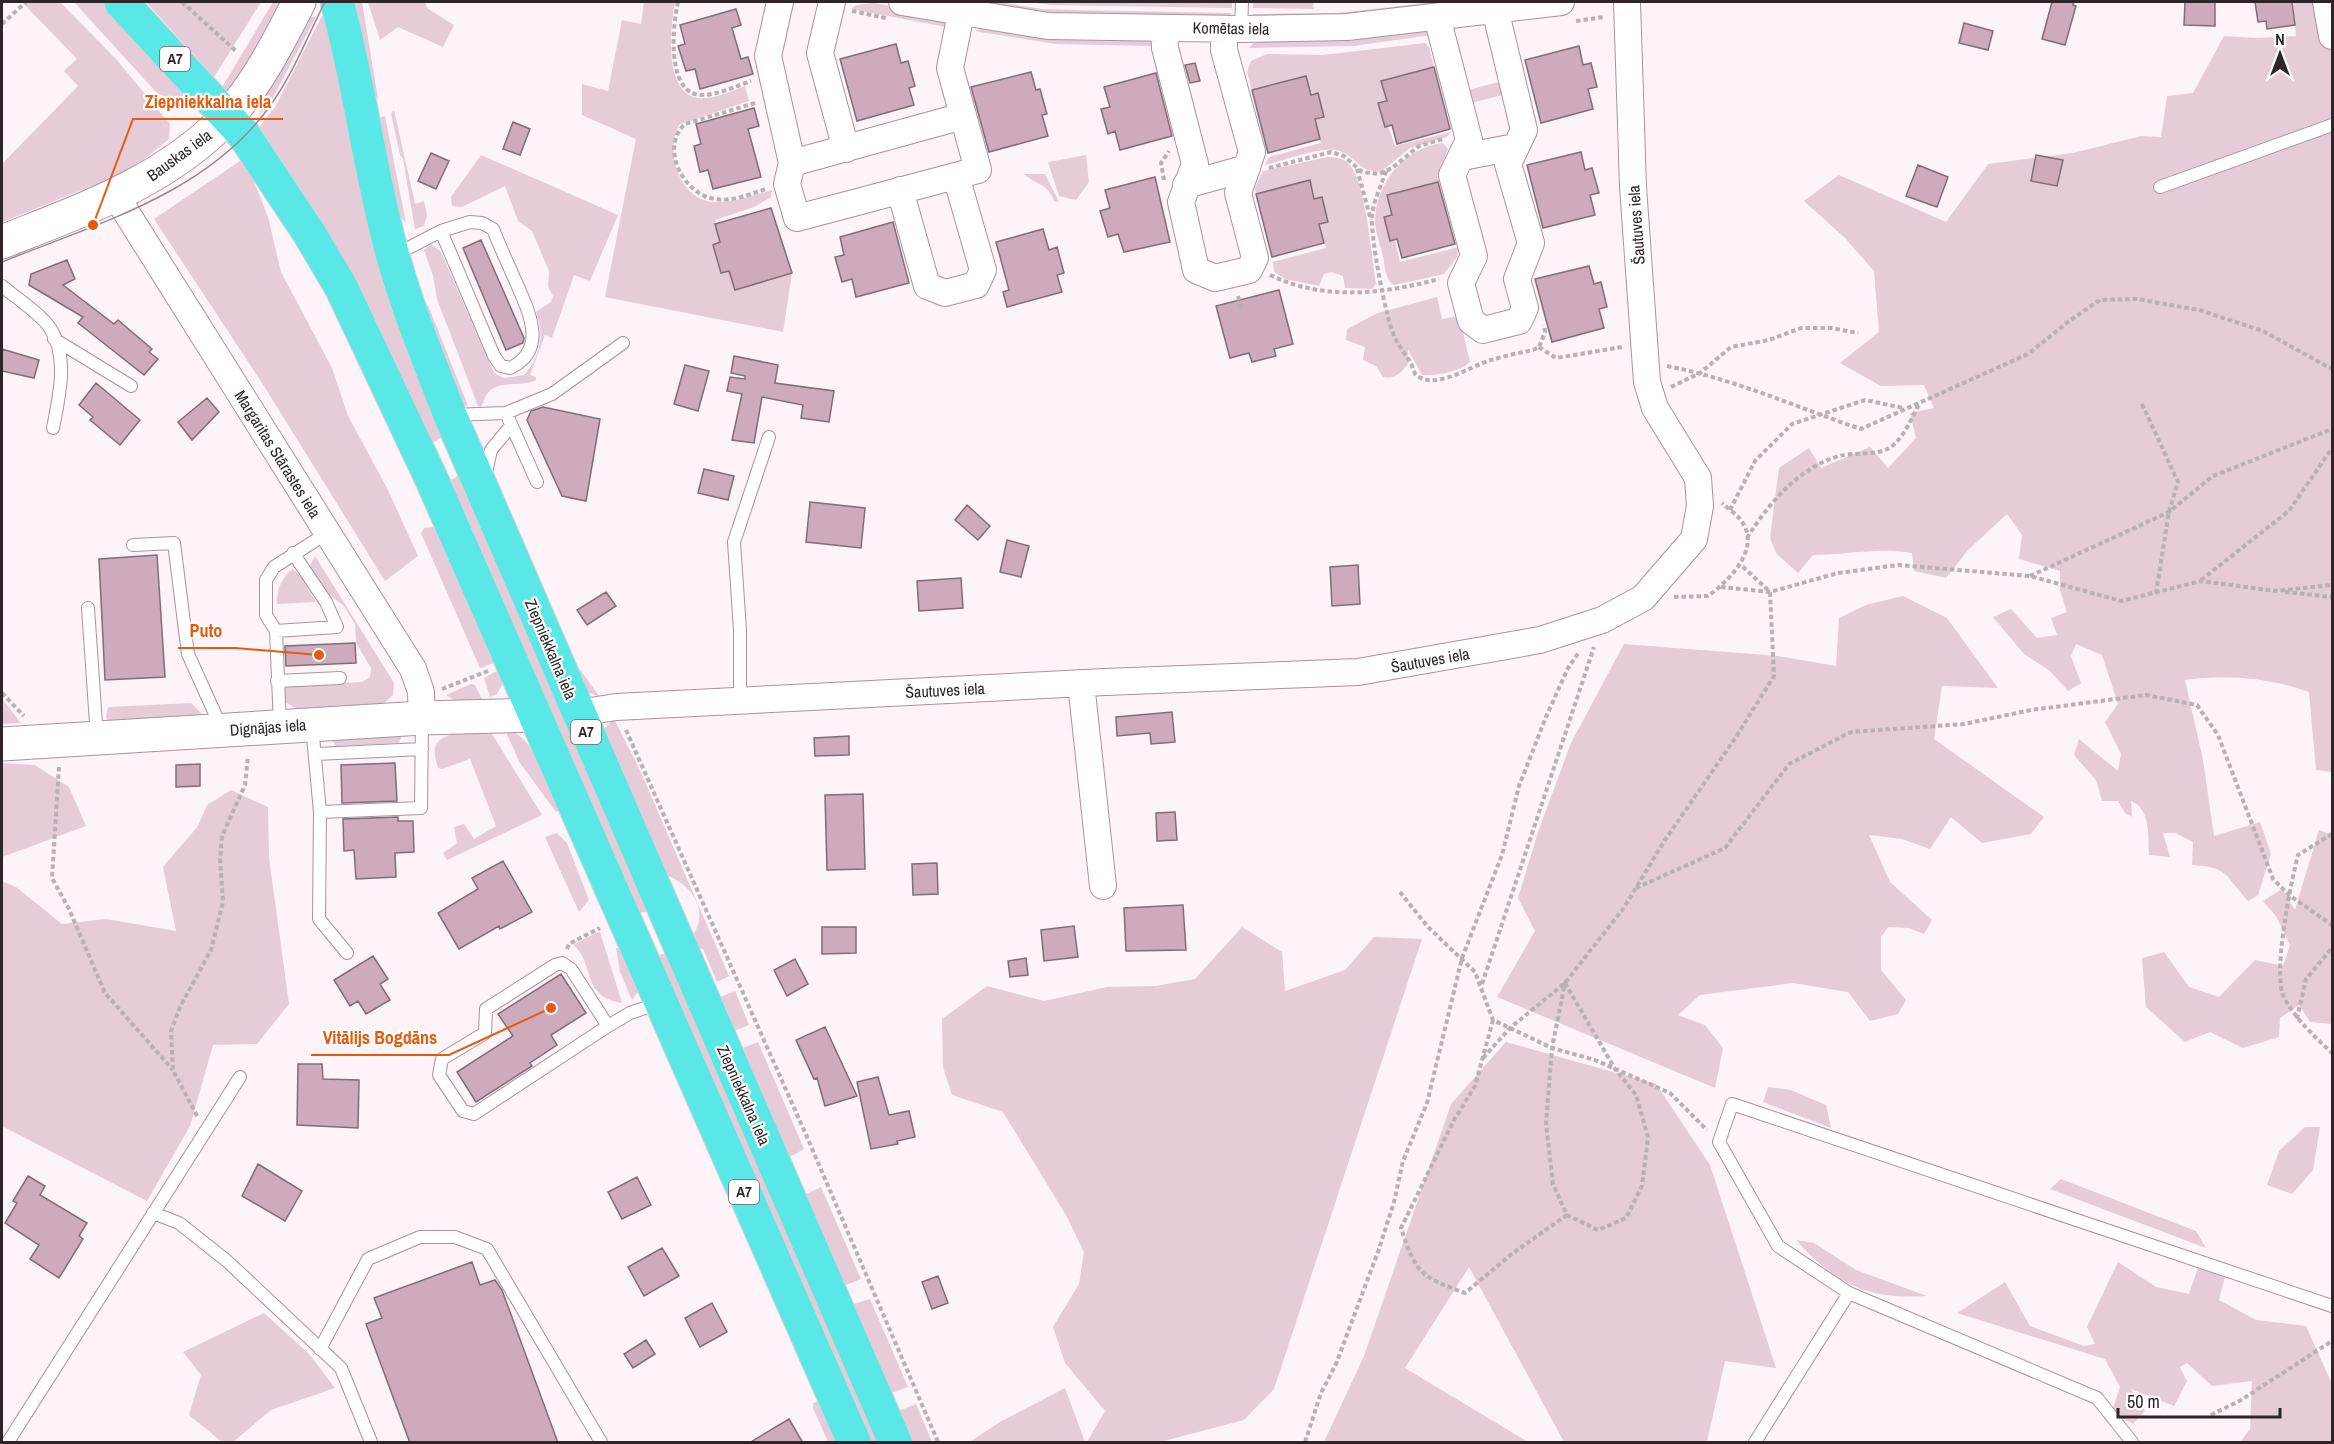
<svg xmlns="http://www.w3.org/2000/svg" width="2334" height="1444" viewBox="0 0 2334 1444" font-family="'Archivo Narrow',sans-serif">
	<rect width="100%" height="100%" fill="#fdf3f8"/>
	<path fill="#e6cbd8" d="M22,2H60L116,59L170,124L169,139L138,164L112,178L2,222V164L78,86L64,71L77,59Z
		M74,2H104L192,95C177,104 169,100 155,91Z
		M146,2H261L214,77Z
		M273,2H286L228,93L221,89Z
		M355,2H362L378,99L374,97Z
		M368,2H425L427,8L454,25L443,47L398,27L380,40Z
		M644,2H675C671,25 663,87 694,97C709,102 731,91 745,86L749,101L680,124C664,150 678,198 712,202C731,204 754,195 772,190L771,197L754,207L715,220L720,242L713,245L721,273L729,271L735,289L792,273L783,332L605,297L636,139L582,115V84L608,91L622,20L641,24Z
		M963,2H1001L1041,9L1074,10L1232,13L1229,17H1055Z
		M1029,2H1232V8L1050,5Z
		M1253,2H1313L1314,9L1253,8Z
		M1435,2H1484L1398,13L1253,18V14L1338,13Z
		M2293,2H2332V772L2316,770L2309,692C2270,678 2226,674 2185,680L2203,760L2214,836L2260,822L2271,854L2258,895L2248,901C2225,876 2229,867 2192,865L2193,842L2175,833H2163L2170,857L2149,855C2148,836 2151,809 2131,801L2132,817L2125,813L2118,801H2102L2096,780L2074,755L2079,739L2118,771L2121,754L2105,722L2118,704L2102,655L2076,644L2071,656L2081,683L2068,691L2050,671L2024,654L1993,617L2011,609L2037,638L2057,635L2051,618L2067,612L2060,590V571L2019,559L2022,535L2007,514L1968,550L1946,578L1914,571L1912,553C1878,547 1847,555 1813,555L1798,573L1776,553L1770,538L1779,468L1809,448L1821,468L1870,447L1888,468L1916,438L1910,413L1934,408L1924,385L1881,386L1840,363L1879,332L1874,271L1845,238L1804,201L1839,175L1946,222L1988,164L2073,153L2141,136L2161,137L2167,96L2193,93L2224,36L2256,38L2296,36Z
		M874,3L935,15L948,23L946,27L851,9L856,5Z
		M323,14L446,435L429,445L256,131L275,107Z
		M311,17H316L272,99L259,115L263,96L305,19Z
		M984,28L1152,39L1153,46L1056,44L974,31Z
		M1426,30L1431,35L1353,46L1249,48L1254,43L1265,40Z
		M1425,43L1429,47L1434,67L1382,81L1387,101L1378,103L1385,127L1388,126L1395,146L1451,132L1447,137L1410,148L1382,171C1357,174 1356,154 1336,150C1320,147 1282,161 1265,165L1269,157L1321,143L1315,119L1324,117L1317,93L1252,90L1247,72L1251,61L1267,54L1323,55Z
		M1499,82L1503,95L1471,103L1468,90Z
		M394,110L415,204L424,201L427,215L424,226L415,229L403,159L400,155L391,113Z
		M385,116L406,223L397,213L379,118Z
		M1443,143L1448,149L1437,176L1439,181L1387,195L1392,215L1384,217L1390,241L1395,240L1400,262L1459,247L1457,257L1444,274L1394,285C1385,280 1385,265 1383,256C1380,244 1375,232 1375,220C1376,183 1405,147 1443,143Z
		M481,155L618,215L590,281L574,275L552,338L545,335L530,375L536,377V380C520,388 498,379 487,394C484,398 484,402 481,407L478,406L437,299L433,276L424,250L431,244L441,252L494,373L504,378L524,375C540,358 545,334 536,312L551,302L553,296L548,286L549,271L532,231L518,221L505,186L462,207L452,206L451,197Z
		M1086,155L1089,182L1076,200L1059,196L1048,162Z
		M1328,157C1337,157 1347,159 1352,168C1367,193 1371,254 1376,284L1372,289L1345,288L1343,276L1332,272L1324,274L1319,286L1285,279L1274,272L1273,262L1326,248L1319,224L1328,221L1322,197L1315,199L1310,180L1256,194L1255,188L1263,171Z
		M240,161L251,174L268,217L281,272L332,368L348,416L387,488L418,556L385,581L264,386L154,219Z
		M1024,174H1045L1059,202L1054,201C1048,183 1036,185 1024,174Z
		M1437,297L1442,319L1459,316L1470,362C1457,373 1438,375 1422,375L1408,350V364C1401,373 1395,379 1383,377L1376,366L1363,360L1365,347L1346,340L1347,329L1378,313Z
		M428,305L468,406L461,403L426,308Z
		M459,475L649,907L646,912L637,913L450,481Z
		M496,478L578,667L600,697L582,690L495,487Z
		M433,527L449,550L497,662L480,668L421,533L424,528Z
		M315,556L394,683L393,695L382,705L301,711L285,702L283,695L286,686L362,682L370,677L371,668L356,643L355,624L344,606L323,590L309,568Z
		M293,569L300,575L316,602L277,604C276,591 282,576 293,569Z
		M1903,596L1947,618L1998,688L1942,686L1934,739L2044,817L2031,834L1982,843L1951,817L1930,849L1902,839L1869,835L1890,882L1932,920L1924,934L1909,928L1888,927L1881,937V970L1906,1000L1898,1014L1870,1021L1848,992L1793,983L1700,995L1678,1015L1705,1025L1723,1048L1715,1088L1497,997L1535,931L1518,898L1538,832L1571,743L1624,644L1778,656L1836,666L1839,618L1866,605Z
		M497,671L502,672L505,680L497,694L490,697L484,678Z
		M471,684L475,685L483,701L459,703L446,695Z
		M2,699L21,723L2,724Z
		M191,703L202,714L198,718L107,720L106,717L108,707Z
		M614,719L639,768L729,976L717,982L703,949L694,951L689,942C693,935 698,928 699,920C703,898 681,879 663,874L604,741V729Z
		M510,730C538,743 548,782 560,809L556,812L520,763L506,732Z
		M453,734H492L542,815L447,860L443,853L457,843L454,827L464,824L474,839L496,826L470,759L442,769L438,768C432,749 433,740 453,734Z
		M402,736L399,743L336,746L332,740Z
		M2,763L35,765L69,787L86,826L2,857Z
		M231,790L268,807L269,858L289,1004L257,1044L213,1045L190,1126L147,1201L2,1126V881L16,887L62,924L106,919L176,931L163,867L198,826L207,805Z
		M2319,830L2332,835V1024L2310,1022L2299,1005L2280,1018L2279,1037L2243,1048L2210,1032L2185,1042L2146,1007L2142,958L2164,952L2189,987L2219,997L2255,960L2283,966L2290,945L2276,916L2263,901L2282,889L2295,910Z
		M557,833L567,843L589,900L579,912L545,837Z
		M1242,927L1282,952L1285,991L1345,970L1374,937L1422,939L1274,1389L1244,1420L1160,1442H1087L1105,1411L1065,1363L1053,1327L1079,1284L1084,1252L1066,1215L1003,1112L952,1095L943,1067L942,1019L987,986L1044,1001L1107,987L1155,986L1195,979Z
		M598,932H600L622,1003C580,996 596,964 573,945Z
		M616,948H619L640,989L632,1000L620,972Z
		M661,954H665L882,1442H867L658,958Z
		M735,991L749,1025L731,1032L716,999Z
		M758,1042L804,1149L788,1158L738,1050Z
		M1506,1042L1656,1084L1710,1165L1776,1368L1725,1361L1707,1442H1564L1469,1267L1405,1368L1528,1442H1324L1364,1356L1451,1104Z
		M1768,1087L1791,1090L1826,1105L1831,1128L1763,1102Z
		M2305,1127H2320L2313,1170L2292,1194L2267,1185L2279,1151Z
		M2061,1179L2196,1231L2206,1248L2050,1189Z
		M821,1187L861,1279L841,1287L802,1196Z
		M1796,1240L1814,1243L1856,1270L1927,1296C1868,1300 1835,1284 1796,1240Z
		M2118,1262L2156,1287L2189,1294L2199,1265L2225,1277L2219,1300L2256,1320L2306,1326L2332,1384V1442H2240L2250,1429L2252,1381L2212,1386L2187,1363L2180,1367L2187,1381L2174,1406L2131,1389L2145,1411L2133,1424L2112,1412L2120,1387L2105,1359L1957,1313L2005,1282L2030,1326L2084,1346L2095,1344L2087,1327Z
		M870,1299L908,1387L888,1394L850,1305Z
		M264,1313L309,1354L335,1388L271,1410L233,1442H222L189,1415L201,1375L183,1352Z
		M1065,1388L1085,1442H957L971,1441L1000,1422Z
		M822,1400L840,1442H828L813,1408V1403Z
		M916,1404L932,1442H909L896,1412Z"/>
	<path fill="#cdaabc" stroke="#816d77" stroke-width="1.5" d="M2052,2H2074L2073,5L2076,6L2065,45L2042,39Z
		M2185,2H2215V26L2184,25Z
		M2255,2H2292L2295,25L2267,29L2266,21L2258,22Z
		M736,9L741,25L732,28L741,59L748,57L753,74L700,89L695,69L686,71L678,46L685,44L680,25Z
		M1964,23L1993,31L1988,50L1959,43Z
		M896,44L901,63L908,61L915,86L909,88L914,105L857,121L840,59Z
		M1579,46L1583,65L1591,63L1597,87L1588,89L1593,109L1541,123L1525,60Z
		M1195,63L1200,81L1190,83L1185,65Z
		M1434,67L1450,129L1397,144L1392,125L1385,127L1378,103L1387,101L1381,81Z
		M1031,72L1036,90L1040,89L1047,114L1042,115L1048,136L989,152L971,87Z
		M1156,73L1172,136L1120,150L1115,131L1108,134L1101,109L1110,107L1104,87Z
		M1306,76L1311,95L1318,93L1324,117L1315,119L1320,139L1268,153L1252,90Z
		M754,108L759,126L748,129L761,177L713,189L708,170L700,172L694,146L701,144L696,124Z
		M513,122L530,129L520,155L503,149Z
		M1581,152L1585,170L1592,168L1599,193L1590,195L1595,215L1543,228L1527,165Z
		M431,153L449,161L436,189L418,181Z
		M2036,155L2063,160L2057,186L2031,181Z
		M1918,165L1948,177L1937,207L1906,196Z
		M1155,177L1170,242L1124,252L1118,234L1108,237L1100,211L1110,208L1105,190Z
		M1310,180L1314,199L1322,197L1328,222L1319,224L1324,243L1272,257L1256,194Z
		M1438,182L1455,244L1402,258L1397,239L1390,241L1384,217L1392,215L1387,195Z
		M771,208L792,273L735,290L729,271L721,273L713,245L720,242L715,224Z
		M893,222L909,283L856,297L852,279L842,282L835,257L844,255L840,237Z
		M1043,229L1049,250L1057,247L1064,273L1057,275L1062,292L1007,307L1003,292L1009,290L996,242Z
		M481,240L524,338L523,343L506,350L463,248Z
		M67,260L75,279L63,285L114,324L118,320L152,349L149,352L158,359L144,375L78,323L83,317L29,285L31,274Z
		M1589,266L1594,284L1601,282L1607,307L1599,309L1604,328L1552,342L1535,279Z
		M1279,290L1293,344L1274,349L1276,356L1252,362L1249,353L1230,358L1216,306Z
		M2,349L39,360L34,378L2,371Z
		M734,356L778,365L775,383L834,391L829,422L801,418L803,405L762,397L754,443L732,440L742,394L727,391L730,377L745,379V376L731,373Z
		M685,365L709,371L698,411L674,404Z
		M96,383L140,420L120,445L90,420L93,417L79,405Z
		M207,398L219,412L192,440L178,422Z
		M543,407L600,419L586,501L562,496L527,420L531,411Z
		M704,469L734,476L728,500L698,493Z
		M810,502L865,508L861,548L806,542Z
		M967,505L990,526L978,540L955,520Z
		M1007,540L1029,546L1021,577L1000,572Z
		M157,555L165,677L105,680L99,559Z
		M1358,565L1360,604L1332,606L1330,567Z
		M961,578L963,608L919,611L917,581Z
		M606,592L616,606L587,625L577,610Z
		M355,643L356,663L286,666L285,646Z
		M1172,712L1175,742L1151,744L1150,733L1117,736L1116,717Z
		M849,736V755L815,756L814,738Z
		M395,763L397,801L342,803L341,765Z
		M200,764V786L176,787V765Z
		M863,794L865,869L827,870L825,795Z
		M1175,812L1177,840L1157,841L1156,813Z
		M398,817V821H413L414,852L395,853L396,877L356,879L354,850L344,851L343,819Z
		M503,861L532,912L500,929L499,926L459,949L438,913L478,889L472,878Z
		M937,863L938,894L913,895L912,864Z
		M1183,905L1186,950L1126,951L1124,908Z
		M1074,926L1078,957L1044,961L1041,930Z
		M822,927H856V953L822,954Z
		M373,956L388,979L380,984L390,1000L366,1014L358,1001L350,1006L334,980Z
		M1026,958L1028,975L1010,977L1008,961Z
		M795,959L808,984L787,996L774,970Z
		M561,974L586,1013L551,1035L557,1045L530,1063L532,1066L476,1102L457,1072L513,1036L498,1014Z
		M825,1027L857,1096L825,1106L817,1078L814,1079L796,1040Z
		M298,1064H322L323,1079L359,1080L358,1128L297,1125Z
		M878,1077L889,1115L909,1111L915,1137L897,1141L898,1144L871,1149L857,1082Z
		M258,1164L302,1191L285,1221L242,1196Z
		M28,1176L45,1186L40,1195L87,1223L79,1236L83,1239L59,1278L30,1259L39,1245L5,1223L17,1203L13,1201Z
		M637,1177L651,1205L622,1219L608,1192Z
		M662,1248L679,1276L644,1296L628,1267Z
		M472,1262L480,1285L495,1280L502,1290L558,1443H410L366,1324L382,1318L374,1298Z
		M938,1276L948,1303L932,1309L922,1282Z
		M712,1303L727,1332L700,1347L685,1318Z
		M646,1340L655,1354L633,1368L624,1354Z
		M789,1419L803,1443H749Z"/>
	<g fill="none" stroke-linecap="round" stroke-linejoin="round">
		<defs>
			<path id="lane" d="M1241,29L1242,2
				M2160,187L2332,125
				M470,222L482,223L493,229C500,247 508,264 516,282C528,310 549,350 510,368L501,366L494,356L441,231Z
				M395,255L441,231
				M2,286C15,297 41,314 50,328C69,357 59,397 53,428
				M54,339L131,386
				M506,413L552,394L623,343
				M451,415L506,413L537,482
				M485,478L491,450L510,427
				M133,545L174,543L188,654L216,716L217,730
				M88,608L97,738
				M276,631L337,627L326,602L293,553
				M277,681L340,678
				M740,700V630L734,542L769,437
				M280,725L276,631L266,615V580L274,567L327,533
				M312,726L320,812L421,808L422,720
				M316,754L422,749
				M320,812L319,919L347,953
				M562,963L571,969L608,1026L474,1114L463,1111L439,1075L442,1059L485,1033L486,1009L555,965Z
				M608,1026L630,1013L660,1003
				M153,1213L179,1223L227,1261L341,1368L371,1442
				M1849,1293L1778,1246L1719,1142L1732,1104L2332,1306
				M320,1349L368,1259L420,1237H455L487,1249L601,1442
				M8,1442L240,1077
				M1755,1442L1849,1293L2097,1398L2132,1442"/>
			<path id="street" d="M780,2L768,56L792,163L787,184L797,218L978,170L950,68L961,13
				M832,2L820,53L846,149
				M902,2L1048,26L1241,29L1347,27L1561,2
				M2326,2L2332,36
				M1437,17L1469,140L1452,175L1474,256L1461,283L1471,321L1483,330L1519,321L1525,308L1517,279L1531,243L1508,164L1524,130L1495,9
				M1164,28L1165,48L1195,164L1181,202L1196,270L1215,278L1249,270L1255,258L1238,193L1252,152L1224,50V29
				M1462,157L1515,147
				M792,163L963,116
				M1186,185L1247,168
				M900,190L927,286L945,293L976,285L983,270L956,176
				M116,196L413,669L421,692L422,718
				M1081,683L1103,886
				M578,713L616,707L1105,682L1358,672L1540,640L1602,620L1643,598L1694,539L1700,506L1698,478L1655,408L1647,382L1633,187L1627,2"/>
			<path id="secondary" d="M2,242C82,210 165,182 227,117C257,85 279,41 299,2
				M2,744L422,718L535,715"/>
			<path id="highway" d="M121,2L244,135L309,233L341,287L431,478L854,1442
				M337,2C357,75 367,151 385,225C400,291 426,353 450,415L895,1442"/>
		</defs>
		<use href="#lane" stroke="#a8939e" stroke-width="14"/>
		<use href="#street" stroke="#a8939e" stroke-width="28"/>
		<use href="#secondary" stroke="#a8939e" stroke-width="35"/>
		<use href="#highway" stroke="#d5d3d4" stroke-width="35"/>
		<path stroke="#b9b0b5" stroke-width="4" stroke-dasharray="4.5 3" stroke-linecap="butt" d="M182,2L237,52
			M678,2C673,23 665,95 702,95C718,95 736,86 751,81
			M852,11L886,18
			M1576,21L1604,17
			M2,24L26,2
			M755,103L685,124C659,148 684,195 715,199C732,202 750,194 766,189
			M1269,168L1331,152L1344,156L1362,172L1379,174L1392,168L1419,146L1443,139
			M1357,169L1371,220
			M1386,171C1381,186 1374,200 1372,215C1370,234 1386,321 1395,338C1401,351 1411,359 1415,374C1434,392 1470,366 1491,360C1504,356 1519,353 1533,350L1539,347L1545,332L1544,325
			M1164,180L1161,163L1169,151
			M1270,275C1324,301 1383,294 1439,279
			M1238,296L1241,309
			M1539,347L1556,358L1622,347
			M1667,366C1734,379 1796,407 1861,429L2028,354L2068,322L2100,300L2137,299L2199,310L2263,331L2332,369
			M1671,387L1700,373L1731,347L1769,340L1801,328H1831L1858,333
			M2142,404L2178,482L2169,512L2156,593
			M1730,510L1755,461L1792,424L1865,400L1904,408
			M1747,538C1769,503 1798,468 1839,456C1854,452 1876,456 1889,448C1904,439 1911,418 1920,403
			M2030,576L2169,512L2213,476L2332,429
			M2201,580L2289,511L2332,448
			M1721,587L1770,592L1838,573L1898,565L2030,576L2121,601L2201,581L2275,591L2332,585
			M2285,592L2332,597
			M1674,597L1708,596C1730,580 1763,547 1740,519C1735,513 1727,508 1722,503
			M442,689L488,671
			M2,693L24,716
			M626,730L807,1137L938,1442
			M59,767L52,878L69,909L105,993L173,1070
			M2332,834L2298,855C2291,883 2272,973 2284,997C2296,1020 2314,1036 2332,1053
			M1636,888L1725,848L1789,764L1851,732L1964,724L2031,710L2146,695L2197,705L2218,735L2273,879L2289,895L2332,925
			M1400,892L1428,927L1475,972L1493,1020L1552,1048L1595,1060L1670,1093L1707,1130
			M567,949L569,944L600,928
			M1565,983L1615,1069L1636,1095L1648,1137L1642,1186L1626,1218L1598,1230L1567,1215L1553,1184L1546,1123L1552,1048Z
			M1482,984L1594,647
			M2297,1019L2306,979L2332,948
			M1493,1020L1475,1086L1454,1120L1401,1228C1416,1274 1421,1277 1465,1293L1513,1253L1567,1215
			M1483,1058L1510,1028L1565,983L1623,909L1665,840L1736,737L1774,676L1770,592L1741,565
			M197,1116L173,1070L171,1031L180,1007L211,950L223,902L220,859L222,836L245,785L248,756
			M2211,1415L2241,1400L2332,1341
			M1305,1442L1321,1393L1336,1364L1379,1249L1394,1202L1403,1161L1427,1103L1462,958L1502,855L1519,786L1546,717L1568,668L1579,652"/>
		<use href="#lane" stroke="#fff" stroke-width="12"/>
		<use href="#street" stroke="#fff" stroke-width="26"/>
		<use href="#secondary" stroke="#fff" stroke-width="33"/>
		<use href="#highway" stroke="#59e7e7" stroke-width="33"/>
		<path stroke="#948b90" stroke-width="1.5" d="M2,262C98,223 210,193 272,103C294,72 308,35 325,2"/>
	</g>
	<g text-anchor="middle" stroke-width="4.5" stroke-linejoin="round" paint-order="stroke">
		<g fill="#fff" stroke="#6c6669" stroke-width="1.5">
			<rect x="160" y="47" width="30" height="24" rx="4.5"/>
			<rect x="571" y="720" width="30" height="24" rx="4.5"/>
			<rect x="729" y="1180" width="30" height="24" rx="4.5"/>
		</g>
		<g font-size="15" font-weight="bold" fill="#2d2529">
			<text x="175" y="64">A7</text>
			<text x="586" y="737">A7</text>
			<text x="744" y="1197">A7</text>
		</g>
		<g font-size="16" fill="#2d2529" stroke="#fff">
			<text transform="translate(1231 28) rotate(1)" y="6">Komētas iela</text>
			<text transform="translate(179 155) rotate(-36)" y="6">Bauskas iela</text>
			<text transform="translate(1636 225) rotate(-94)" y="6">Šautuves iela</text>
			<text transform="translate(278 454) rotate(58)" y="6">Margaritas Stārastes iela</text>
			<text transform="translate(551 649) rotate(67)" y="6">Ziepniekkalna iela</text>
			<text transform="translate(1430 660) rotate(-10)" y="6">Šautuves iela</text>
			<text transform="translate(945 690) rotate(-3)" y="6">Šautuves iela</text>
			<text transform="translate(268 727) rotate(-4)" y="6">Dignājas iela</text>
			<text transform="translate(744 1095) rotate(66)" y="6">Ziepniekkalna iela</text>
		</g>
	</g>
	<path fill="none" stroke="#e8590c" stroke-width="2" d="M93 225L133 119H283M319 655L235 648H178M551 1008L449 1055H311"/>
	<g fill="#e8590c" stroke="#fff" stroke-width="2">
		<circle cx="93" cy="225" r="6"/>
		<circle cx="319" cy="655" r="6"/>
		<circle cx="551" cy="1008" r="6"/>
	</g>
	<g font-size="18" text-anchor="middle" font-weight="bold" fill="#e8590c" stroke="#fff" stroke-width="4.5" stroke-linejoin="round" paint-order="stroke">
		<text x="208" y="108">Ziepniekkalna iela</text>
		<text x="206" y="637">Puto</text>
		<text x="380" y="1044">Vitālijs Bogdāns</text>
	</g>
	<rect width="2334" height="1444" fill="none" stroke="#2d2529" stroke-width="6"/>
	<g transform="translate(2280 54)" stroke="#ffffff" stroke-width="4.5" paint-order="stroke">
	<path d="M0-4.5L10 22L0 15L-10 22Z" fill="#2d2529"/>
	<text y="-9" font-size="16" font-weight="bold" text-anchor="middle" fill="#2d2529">N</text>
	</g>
	<path d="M2118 1408v9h162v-9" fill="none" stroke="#2d2529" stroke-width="3"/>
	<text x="2127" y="1408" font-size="18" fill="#2d2529" stroke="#ffffff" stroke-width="4.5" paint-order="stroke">50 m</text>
</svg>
